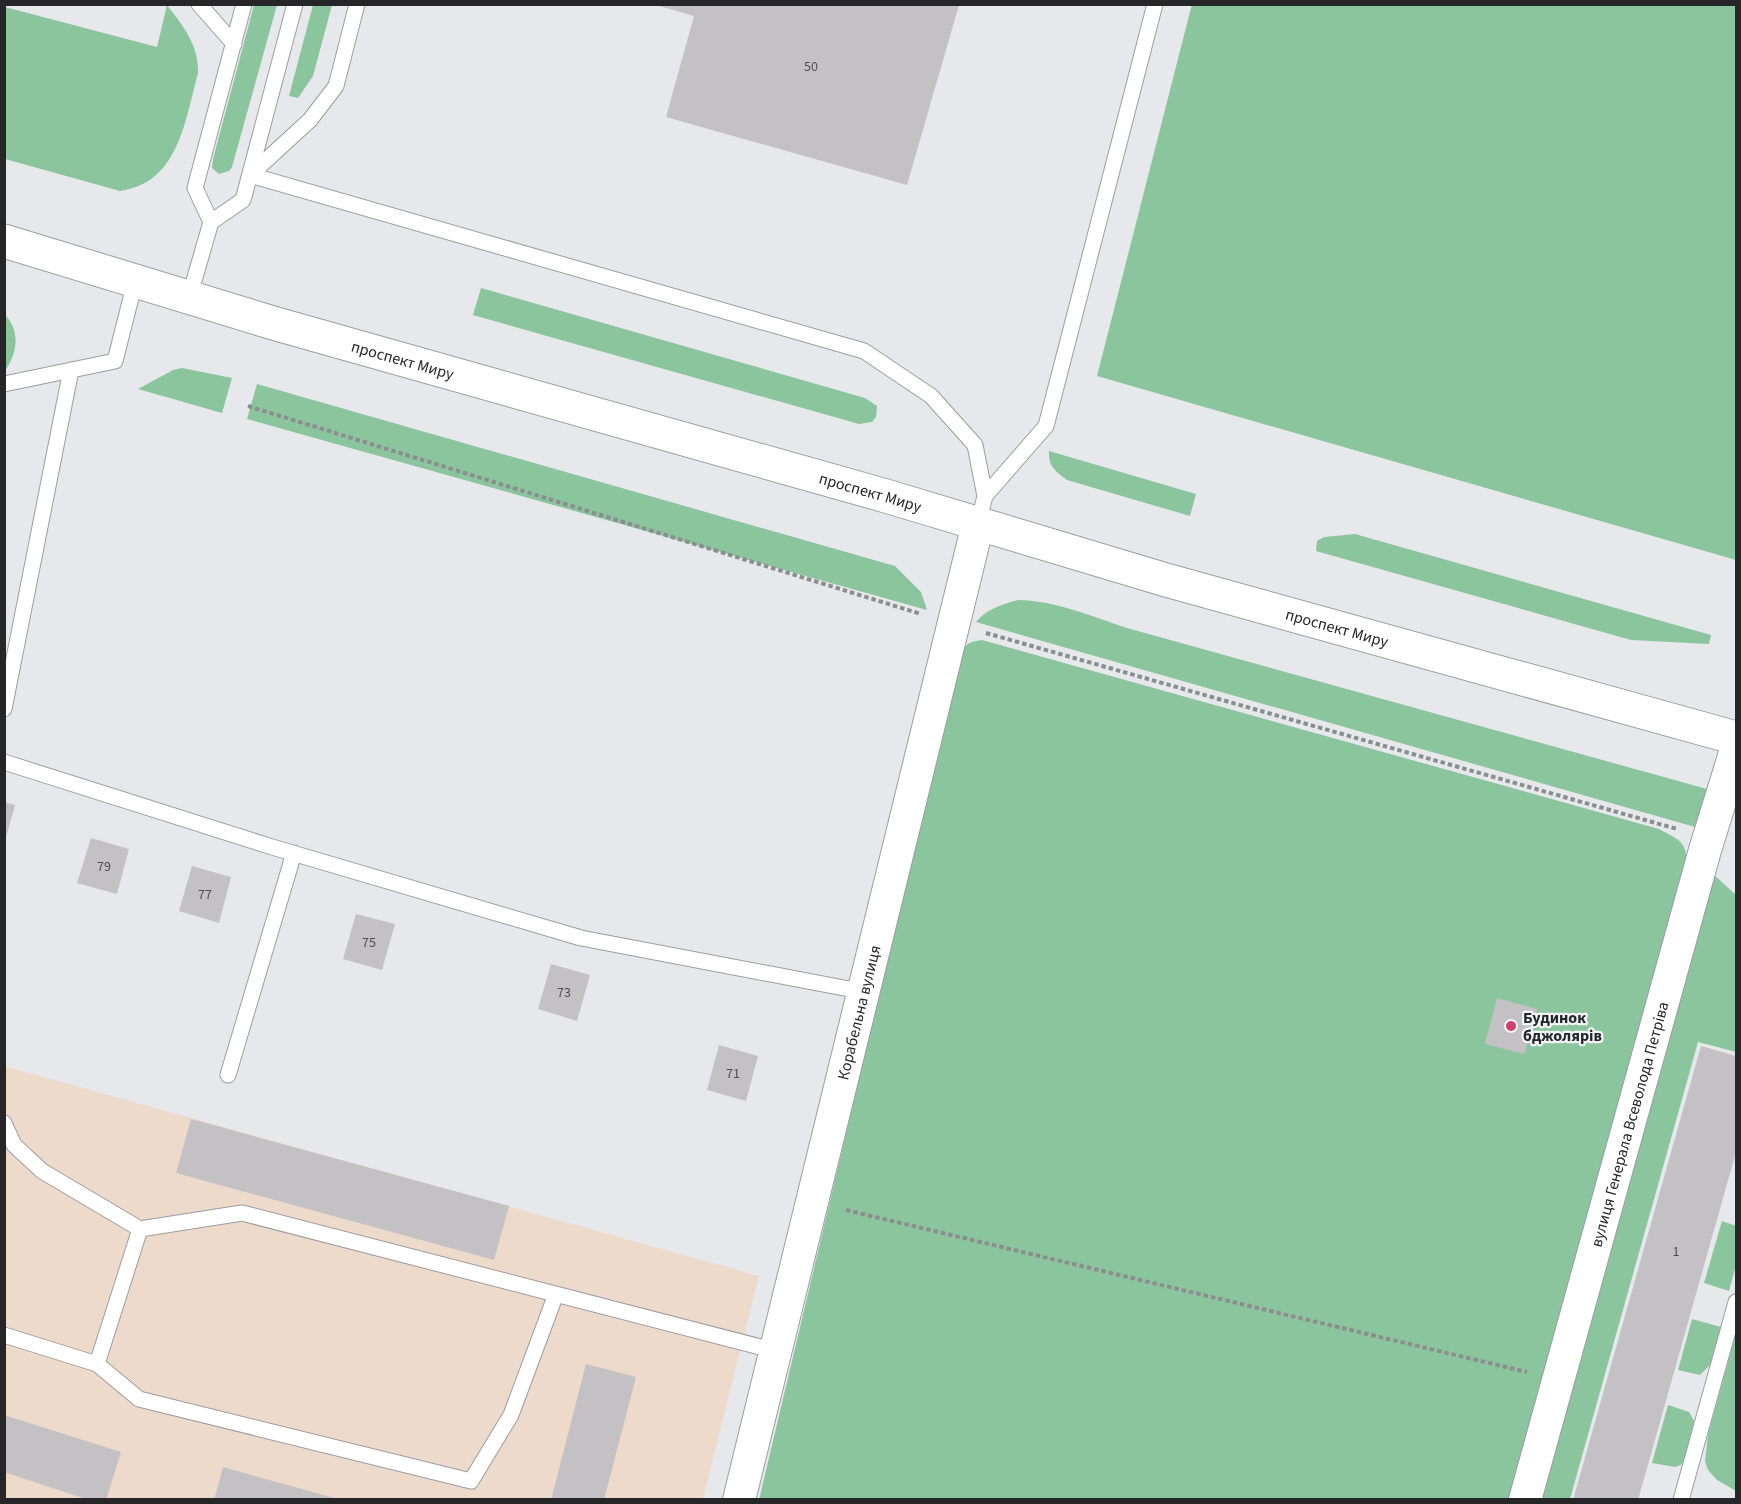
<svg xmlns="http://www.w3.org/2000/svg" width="1741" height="1504" viewBox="0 0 1741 1504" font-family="'Source Sans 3',sans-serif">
	<rect width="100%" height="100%" fill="#e6e8ec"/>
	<path fill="#eedacb" d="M4,1066L759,1276L703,1499H5Z"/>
	<path fill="#8bc59d" d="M1192,4L1736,5V560L1097,376Z
		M167,5C183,26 199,45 198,73C185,120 179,183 120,191L5,159V7L157,47Z
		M254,5H277L232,167L229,171L219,174L212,168L213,159Z
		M313,5H332L313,76L298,98L289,96Z
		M481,288L865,398L877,406L876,417L872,422L859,424L473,315Z
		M5,315C21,331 17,354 5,371Z
		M182,368L232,378L222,413L138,389L173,370Z
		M257,384L895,566L921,592L927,610L247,419Z
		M1049,451L1196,494L1190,516L1067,480C1055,471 1048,466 1049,451Z
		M1355,534L1711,635L1709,644L1631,640L1316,551L1317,541L1324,537Z
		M1018,600C1057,601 1091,616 1127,628L1707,789V799L1700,824L1695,827L976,622C988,608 1001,605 1018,600Z
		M982,640L1659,829C1677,839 1688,841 1686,864L1511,1499L759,1500L958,662C963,647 965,642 982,640Z
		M1713,874L1736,895V1052L1698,1042L1570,1499L1541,1500Z
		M1722,1221L1736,1226V1265L1729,1291L1704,1283Z
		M1692,1319L1721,1327L1710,1365L1700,1375L1678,1370Z
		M1736,1333V1491L1717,1480L1708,1470L1705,1461L1708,1435Z
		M1668,1405L1689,1412L1694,1421L1685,1459L1681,1465L1675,1467L1652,1463Z"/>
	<path fill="#c4c1c5" d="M656,5H959L907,185L666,117L694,16Z
		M4,802L15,805L5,841H4Z
		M91,838L129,849L117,894L77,883Z
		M192,866L231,877L219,923L179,911Z
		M356,914L395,924L382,970L343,959Z
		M551,964L590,975L577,1021L538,1009Z
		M1497,998L1537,1009L1524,1054L1485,1044Z
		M719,1045L758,1056L746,1101L707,1090Z
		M1701,1046L1736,1056V1152L1638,1500H1573Z
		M191,1119L509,1206L494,1260L176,1173Z
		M586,1364L636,1377L604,1500H551Z
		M4,1415L121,1452L106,1500H89L4,1472Z
		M223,1467L338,1499V1500H214Z"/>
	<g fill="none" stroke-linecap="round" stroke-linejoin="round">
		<defs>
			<path id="service" d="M199,4L234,44
				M250,175L864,351L931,396L975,445L985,496L978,524
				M250,175L310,120L336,86L357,4
				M211,222L195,188L244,4
				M189,298L211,222L243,200L295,4
				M4,384L115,361L135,282
				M985,496L1046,426L1155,4
				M4,709L71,370
				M4,762L272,847L581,938L865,992
				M228,1075L294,853
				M4,1123L14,1145L42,1171L140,1229
				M556,1294L511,1415L471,1481L139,1399L97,1364L140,1229L242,1213L776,1351
				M4,1335L97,1364
				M1681,1500L1736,1302"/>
			<g id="minor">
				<path id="s1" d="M739,1500L978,524"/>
				<path id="s2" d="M1525,1500L1705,850L1736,750"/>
			</g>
			<g id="primary">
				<path id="s3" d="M4,241L273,323L886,496L1166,580L1736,738"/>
			</g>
		</defs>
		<use href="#service" stroke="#9b9da0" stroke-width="17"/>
		<use href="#minor" stroke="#9b9da0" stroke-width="34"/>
		<use href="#primary" stroke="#9b9da0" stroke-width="35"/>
		<path stroke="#8c8d90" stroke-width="4" stroke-dasharray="4.5 3" stroke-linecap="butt" d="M248,406L921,614
			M986,633L1677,829
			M846,1210L1527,1372"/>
		<use href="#service" stroke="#fff" stroke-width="15"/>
		<use href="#minor" stroke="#fff" stroke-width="32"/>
		<use href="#primary" stroke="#fff" stroke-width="33"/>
	</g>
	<circle fill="#d0426c" stroke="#f4f5f9" stroke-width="2" cx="1511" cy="1026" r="6"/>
	<g text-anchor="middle" stroke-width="4.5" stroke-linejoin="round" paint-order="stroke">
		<g font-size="14" fill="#4e4d4f">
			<text x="811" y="71">50</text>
			<text x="104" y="871">79</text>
			<text x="205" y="899">77</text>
			<text x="369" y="947">75</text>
			<text x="564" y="997">73</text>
			<text x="733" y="1078">71</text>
			<text x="1676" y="1256">1</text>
		</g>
		<g font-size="16" fill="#262628" stroke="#f4f5f9">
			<text dy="6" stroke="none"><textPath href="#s3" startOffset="416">проспект Миру</textPath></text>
			<text dy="6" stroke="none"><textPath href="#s3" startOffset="902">проспект Миру</textPath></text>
			<text dy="6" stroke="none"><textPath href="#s3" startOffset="1388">проспект Миру</textPath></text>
			<text dy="6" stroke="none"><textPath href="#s1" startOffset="502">Корабельна вулиця</textPath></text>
			<text dy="6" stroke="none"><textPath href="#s2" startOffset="390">вулиця Генерала Всеволода Петріва</textPath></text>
		</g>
		<g font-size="16" font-weight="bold" fill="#262628" stroke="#f4f5f9" text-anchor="start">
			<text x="1523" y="1023">Будинок<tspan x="1523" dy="18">бджолярів</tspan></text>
		</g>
	</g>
	<rect width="1741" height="1504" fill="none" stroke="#262628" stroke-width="12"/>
</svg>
